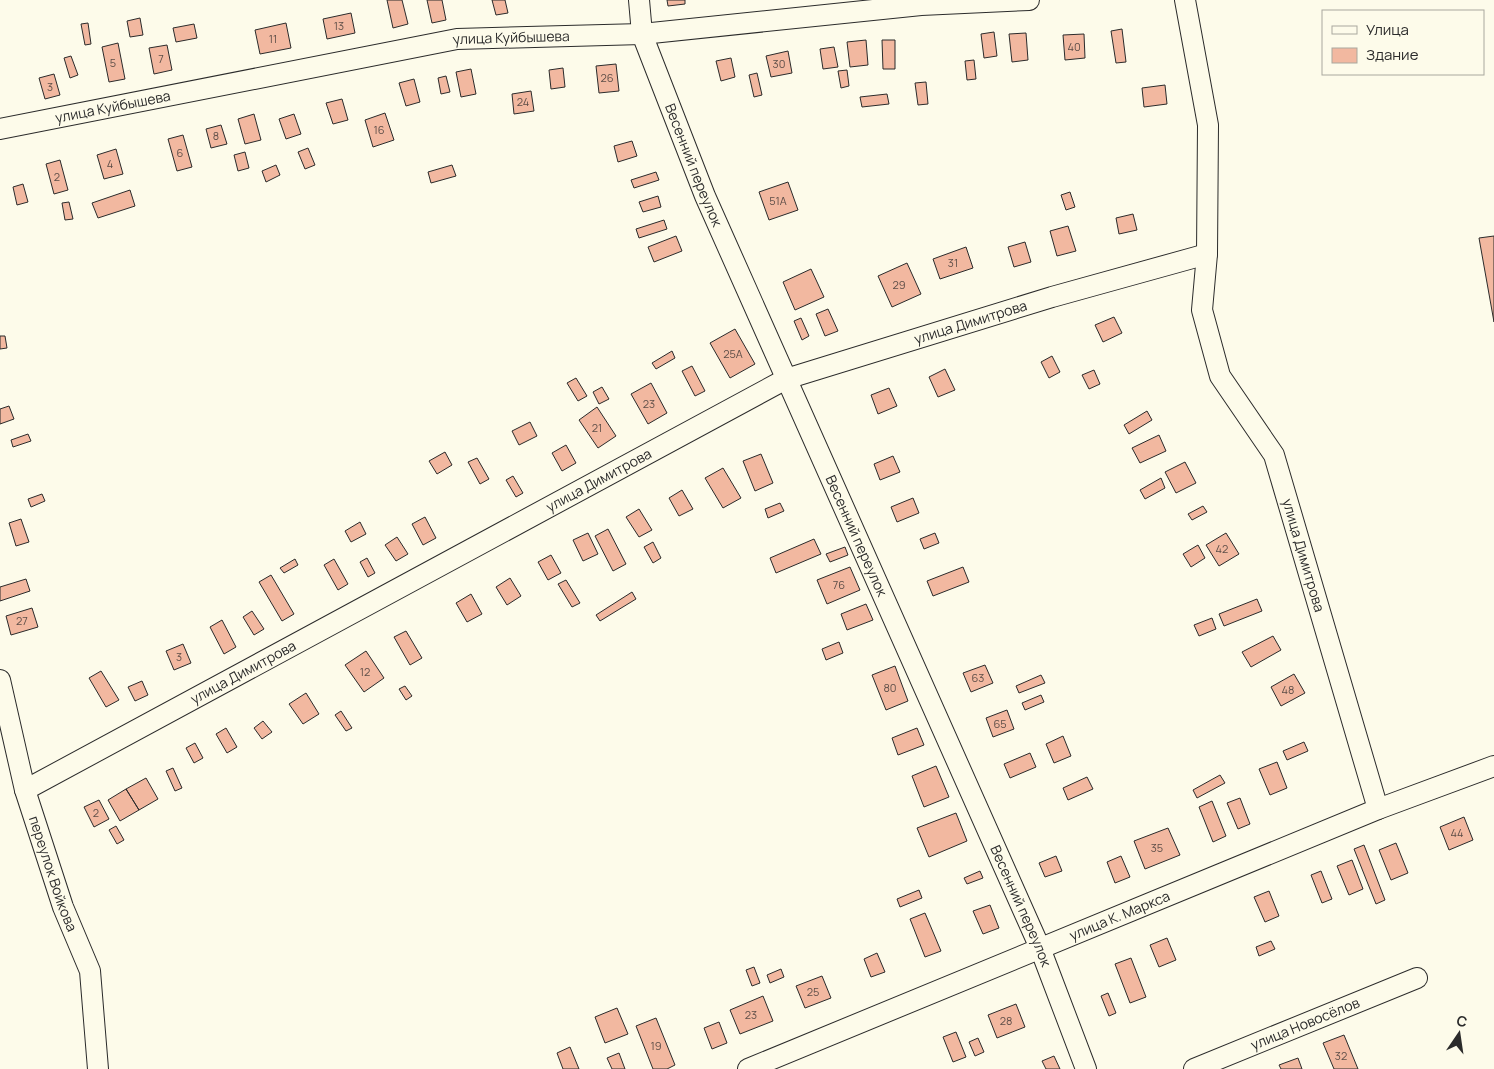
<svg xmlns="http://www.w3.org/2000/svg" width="1494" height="1069" viewBox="0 0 1494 1069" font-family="Manrope,sans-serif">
	<rect width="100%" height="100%" fill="#fdfbea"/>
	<path fill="#f2b8a0" stroke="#2b2b2b" d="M387,0H402L408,24L393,28Z
		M427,0H442L446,20L432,23Z
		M492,0H505L508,13L496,15Z
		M667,0H685V4L668,6Z
		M351,13L355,33L327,39L323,19Z
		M140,18L143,35L130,37L127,21Z
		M88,23L91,44L85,45L81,24Z
		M286,23L291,48L260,54L255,30Z
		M194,24L197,38L176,42L173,28Z
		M1122,29L1126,62L1116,63L1111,31Z
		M994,32L997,56L984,58L981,34Z
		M1026,33L1028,60L1012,62L1009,34Z
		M1084,34L1085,58L1065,60L1063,35Z
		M866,40L868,65L850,67L847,42Z
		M882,40H895V69H883Z
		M118,43L125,79L109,82L102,47Z
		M167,45L172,70L154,74L149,48Z
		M834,47L838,67L823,69L820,49Z
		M788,51L792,73L771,77L766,56Z
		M71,56L78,75L70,78L64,58Z
		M731,58L735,77L721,81L716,61Z
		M974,60L976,79L967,80L965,61Z
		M616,64L619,91L599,93L596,66Z
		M563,68L565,87L551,89L549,70Z
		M471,69L476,94L461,97L456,72Z
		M847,70L849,86L841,88L838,71Z
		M757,73L762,95L754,97L749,75Z
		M54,74L60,95L45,99L39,78Z
		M446,76L450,92L441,94L438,78Z
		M414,79L420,102L406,106L399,83Z
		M926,82L928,104L918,105L915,83Z
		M1165,85L1167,104L1144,107L1142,88Z
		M531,91L534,111L514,114L512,94Z
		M887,94L889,104L862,107L860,97Z
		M342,99L348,120L333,124L326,103Z
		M385,113L394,140L373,147L365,120Z
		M254,114L261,140L245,144L238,119Z
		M294,114L301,134L286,139L279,119Z
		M221,125L227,144L211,148L206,129Z
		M183,135L192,167L177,171L168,139Z
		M632,141L637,156L618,162L614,146Z
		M308,148L315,165L305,169L298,152Z
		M116,149L123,174L104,179L97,155Z
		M245,152L249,168L238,171L234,155Z
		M60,160L68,190L54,194L46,164Z
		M276,165L280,175L266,182L262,171Z
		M452,165L456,176L431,183L428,172Z
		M656,172L659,180L634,188L631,180Z
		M788,182L798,210L769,220L759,192Z
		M23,184L28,202L17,205L13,187Z
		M130,190L135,206L98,218L92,203Z
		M1070,192L1075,207L1066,210L1061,195Z
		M658,196L661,207L643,212L639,202Z
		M69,202L73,219L65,220L62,203Z
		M1133,214L1137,230L1119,234L1116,218Z
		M664,220L667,229L639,238L636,229Z
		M1068,226L1076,251L1057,256L1050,231Z
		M676,236L682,251L654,262L648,247Z
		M1494,236V322L1479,238Z
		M1025,242L1031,262L1014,267L1008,247Z
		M966,247L973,268L940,279L933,259Z
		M907,263L921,294L892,307L878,276Z
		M811,269L824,297L795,310L783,282Z
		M828,309L838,331L825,336L816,314Z
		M1114,317L1122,333L1103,342L1095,325Z
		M801,318L809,336L802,340L794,321Z
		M735,329L755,364L730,378L710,343Z
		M0,336H5L7,348L0,349Z
		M672,351L675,358L656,369L652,363Z
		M1052,356L1060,372L1049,378L1041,362Z
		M692,366L705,391L695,396L682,371Z
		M945,369L955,390L938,397L929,377Z
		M1094,370L1100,384L1089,389L1082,375Z
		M576,378L587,396L578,401L567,383Z
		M651,383L667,413L648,424L631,394Z
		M602,387L609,399L599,404L593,392Z
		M889,388L897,406L878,414L871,395Z
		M9,406L14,419L0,424V409Z
		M597,407L616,436L598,448L579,420Z
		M1147,411L1152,420L1129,434L1124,425Z
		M530,422L537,436L519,445L512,431Z
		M28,434L31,441L13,447L11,440Z
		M1159,435L1166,451L1140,463L1132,448Z
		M566,445L576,463L562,471L552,453Z
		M445,452L452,465L437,474L429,461Z
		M761,454L773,483L755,491L743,461Z
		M893,456L900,472L880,480L874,464Z
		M477,458L489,479L480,484L468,462Z
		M1185,462L1196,483L1176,493L1165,472Z
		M723,468L741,498L723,508L705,478Z
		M513,476L523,493L516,497L506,480Z
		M1161,478L1165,488L1145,499L1140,490Z
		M682,490L693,509L679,516L669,498Z
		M42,494L45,501L31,507L28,499Z
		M913,498L919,513L897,522L891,507Z
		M780,503L784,511L768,518L765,509Z
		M1203,506L1207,512L1192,520L1188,514Z
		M639,509L652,530L639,537L626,517Z
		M425,517L436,538L423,545L412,524Z
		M21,519L29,542L16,546L9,523Z
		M360,522L366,534L351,542L345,531Z
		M608,529L626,564L613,571L595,536Z
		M588,533L598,554L583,561L573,540Z
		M935,533L939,543L924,549L920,539Z
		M1226,533L1239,554L1219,566L1206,545Z
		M397,537L408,554L396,561L385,545Z
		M814,539L821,554L776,573L770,558Z
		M653,542L661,558L653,563L644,547Z
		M1198,545L1205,558L1191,567L1183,554Z
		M845,547L848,555L830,562L826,554Z
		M551,555L561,573L548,580L538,562Z
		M367,558L375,573L368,577L360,562Z
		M295,559L298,565L284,573L280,568Z
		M334,559L348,584L338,590L324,565Z
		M850,567L860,590L827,604L817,580Z
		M963,567L969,582L933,596L927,581Z
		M271,575L294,614L282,621L259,582Z
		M510,578L521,596L507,605L496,587Z
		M26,579L30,591L0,601V587Z
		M566,580L580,603L572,607L558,584Z
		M632,592L636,599L600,621L596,615Z
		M471,594L482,614L467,622L456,603Z
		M1257,599L1262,611L1224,626L1219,614Z
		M866,604L873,620L847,630L841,614Z
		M32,608L38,627L11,635L6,616Z
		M252,611L264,629L254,635L243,617Z
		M1212,618L1216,629L1199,636L1194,625Z
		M222,620L236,647L224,654L210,627Z
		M406,631L422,658L410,665L394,637Z
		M1273,636L1281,650L1251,667L1242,652Z
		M839,642L843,653L826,660L822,649Z
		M183,644L191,663L174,670L166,651Z
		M366,651L384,678L364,692L345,665Z
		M985,665L993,683L971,692L963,673Z
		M895,666L908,701L886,710L872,675Z
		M101,671L119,700L106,707L89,678Z
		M1294,674L1305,693L1281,706L1271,687Z
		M1041,675L1045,683L1019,693L1016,686Z
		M142,681L148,695L135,701L128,687Z
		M405,686L412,696L406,700L399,689Z
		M306,693L319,714L303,724L289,704Z
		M1041,695L1044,702L1025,710L1022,703Z
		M1007,710L1014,729L993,737L986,718Z
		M341,711L352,728L346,731L335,715Z
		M263,721L272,732L262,739L254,728Z
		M226,728L237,747L227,753L216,734Z
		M917,728L924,745L898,755L892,738Z
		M1063,736L1071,756L1054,763L1046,744Z
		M1304,742L1308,751L1287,760L1283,751Z
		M195,743L203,758L194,763L186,748Z
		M1030,753L1036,767L1010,778L1004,764Z
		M1277,762L1287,788L1270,795L1259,769Z
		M936,766L949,797L924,807L912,776Z
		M173,768L182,788L175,791L166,771Z
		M1220,775L1225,783L1197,798L1193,790Z
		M1087,777L1093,789L1068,800L1063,788Z
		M146,778L158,799L139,810L126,789Z
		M126,789L139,810L120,821L108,800Z
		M1240,798L1250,824L1238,829L1227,803Z
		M99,800L109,819L94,827L84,807Z
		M1212,801L1226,836L1213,842L1199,807Z
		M956,813L967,841L929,857L917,828Z
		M1464,817L1473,840L1449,850L1440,827Z
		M116,826L124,840L117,844L109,830Z
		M1168,828L1180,855L1145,869L1134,841Z
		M1396,843L1408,873L1391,880L1379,850Z
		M1364,845L1385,900L1376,904L1354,849Z
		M1056,856L1062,871L1045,877L1039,863Z
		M1121,856L1130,877L1115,883L1107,862Z
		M1352,860L1363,889L1349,895L1337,866Z
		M980,871L983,878L967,884L964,878Z
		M1321,871L1332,899L1322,903L1311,875Z
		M919,890L922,898L900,907L897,899Z
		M1269,891L1279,916L1265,922L1254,897Z
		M990,905L999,928L983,934L973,911Z
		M925,913L941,951L925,957L910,919Z
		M1167,938L1176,960L1159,967L1150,945Z
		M1271,941L1275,949L1259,956L1256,947Z
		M877,953L885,972L871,977L864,959Z
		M1131,958L1146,997L1130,1003L1115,964Z
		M754,967L760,983L752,986L746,970Z
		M781,969L784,977L770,983L767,975Z
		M822,976L831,998L805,1008L796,986Z
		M1108,993L1116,1013L1109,1016L1101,996Z
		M763,996L773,1021L740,1034L730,1010Z
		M1016,1004L1025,1027L997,1038L988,1015Z
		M617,1008L628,1034L605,1043L595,1017Z
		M656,1018L675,1065L667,1069H653L636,1026Z
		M719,1022L727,1043L712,1049L704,1028Z
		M956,1032L966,1057L953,1062L943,1037Z
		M1344,1035L1358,1069H1334L1323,1043Z
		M978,1038L984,1052L975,1056L969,1042Z
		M570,1047L579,1069H563L557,1053Z
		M619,1053L625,1069H612L607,1058Z
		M1054,1056L1060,1069H1046L1042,1061Z
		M1298,1058L1302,1069H1281L1279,1065Z"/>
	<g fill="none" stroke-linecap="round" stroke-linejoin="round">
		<defs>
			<g id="minor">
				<path id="s1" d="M639,0L642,34L705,196L1040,948L1086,1069"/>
				<path id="s2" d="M1185,0L1208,125L1207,254L1202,310L1220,376L1274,455L1378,809"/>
				<path id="s3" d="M0,129L457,39L642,34L921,5L1029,0"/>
				<path id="s4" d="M0,680L25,790L63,907L90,971L98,1069"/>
				<path id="s5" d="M25,790L786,379L1052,297L1207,254"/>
				<path id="s6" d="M748,1069L1378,809L1494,766"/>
				<path id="s7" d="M1194,1069L1417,978"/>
			</g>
		</defs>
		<use href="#minor" stroke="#2b2b2b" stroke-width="22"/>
		<use href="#minor" stroke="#fdfbea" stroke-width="20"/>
	</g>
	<g text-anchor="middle" stroke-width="4" stroke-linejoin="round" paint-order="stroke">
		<g font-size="11" fill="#5d4e48">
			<text x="339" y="30">13</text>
			<text x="273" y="43">11</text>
			<text x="1074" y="51">40</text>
			<text x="161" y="63">7</text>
			<text x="113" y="67">5</text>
			<text x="779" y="68">30</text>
			<text x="607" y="82">26</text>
			<text x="50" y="91">3</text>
			<text x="523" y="106">24</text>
			<text x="379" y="134">16</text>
			<text x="216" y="140">8</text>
			<text x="180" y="157">6</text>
			<text x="110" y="168">4</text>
			<text x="57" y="181">2</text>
			<text x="778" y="205">51А</text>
			<text x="953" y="267">31</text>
			<text x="899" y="289">29</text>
			<text x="733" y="358">25А</text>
			<text x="649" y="408">23</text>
			<text x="597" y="432">21</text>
			<text x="1222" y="553">42</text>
			<text x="839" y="589">76</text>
			<text x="22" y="625">27</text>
			<text x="179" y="661">3</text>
			<text x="365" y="676">12</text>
			<text x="978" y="682">63</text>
			<text x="890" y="692">80</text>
			<text x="1288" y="694">48</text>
			<text x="1000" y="728">65</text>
			<text x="96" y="817">2</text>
			<text x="1457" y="837">44</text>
			<text x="1157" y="852">35</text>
			<text x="813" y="996">25</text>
			<text x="751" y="1019">23</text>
			<text x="1006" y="1025">28</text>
			<text x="656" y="1050">19</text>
			<text x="1341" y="1060">32</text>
		</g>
		<g font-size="14" fill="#2b2b2b" stroke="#fdfbea">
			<text dy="5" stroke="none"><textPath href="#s3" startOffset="520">улица Куйбышева</textPath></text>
			<text dy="5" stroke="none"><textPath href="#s3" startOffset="115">улица Куйбышева</textPath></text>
			<text dy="5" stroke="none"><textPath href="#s1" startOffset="175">Весенний переулок</textPath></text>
			<text dy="5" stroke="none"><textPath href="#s5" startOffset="1058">улица Димитрова</textPath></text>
			<text dy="5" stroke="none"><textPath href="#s5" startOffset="652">улица Димитрова</textPath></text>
			<text dy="5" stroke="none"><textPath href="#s1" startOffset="580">Весенний переулок</textPath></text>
			<text dy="5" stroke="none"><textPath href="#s2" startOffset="581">улица Димитрова</textPath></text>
			<text dy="5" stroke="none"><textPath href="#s5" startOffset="248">улица Димитрова</textPath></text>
			<text dy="5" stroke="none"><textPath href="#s4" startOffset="201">переулок Войкова</textPath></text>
			<text dy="5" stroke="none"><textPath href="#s1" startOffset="985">Весенний переулок</textPath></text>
			<text dy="5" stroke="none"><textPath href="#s6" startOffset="402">улица К. Маркса</textPath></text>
			<text dy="5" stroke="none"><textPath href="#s7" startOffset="120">улица Новосёлов</textPath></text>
		</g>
	</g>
	<rect x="1322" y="10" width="162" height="65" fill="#fdfbea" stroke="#a9a89e"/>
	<rect x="1332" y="26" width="25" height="8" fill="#fdfbea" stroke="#a9a89e"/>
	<text x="1366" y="35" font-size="15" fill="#2b2b2b">Улица</text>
	<rect x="1332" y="48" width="25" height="15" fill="#f2b8a0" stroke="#a9a89e"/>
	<text x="1366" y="60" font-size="15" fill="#2b2b2b">Здание</text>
	<g transform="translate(1459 1034) rotate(13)" stroke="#fdfbea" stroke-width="4" paint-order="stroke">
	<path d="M0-4L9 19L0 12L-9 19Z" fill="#2b2b2b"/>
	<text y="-8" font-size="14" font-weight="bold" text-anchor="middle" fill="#2b2b2b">С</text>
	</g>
</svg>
